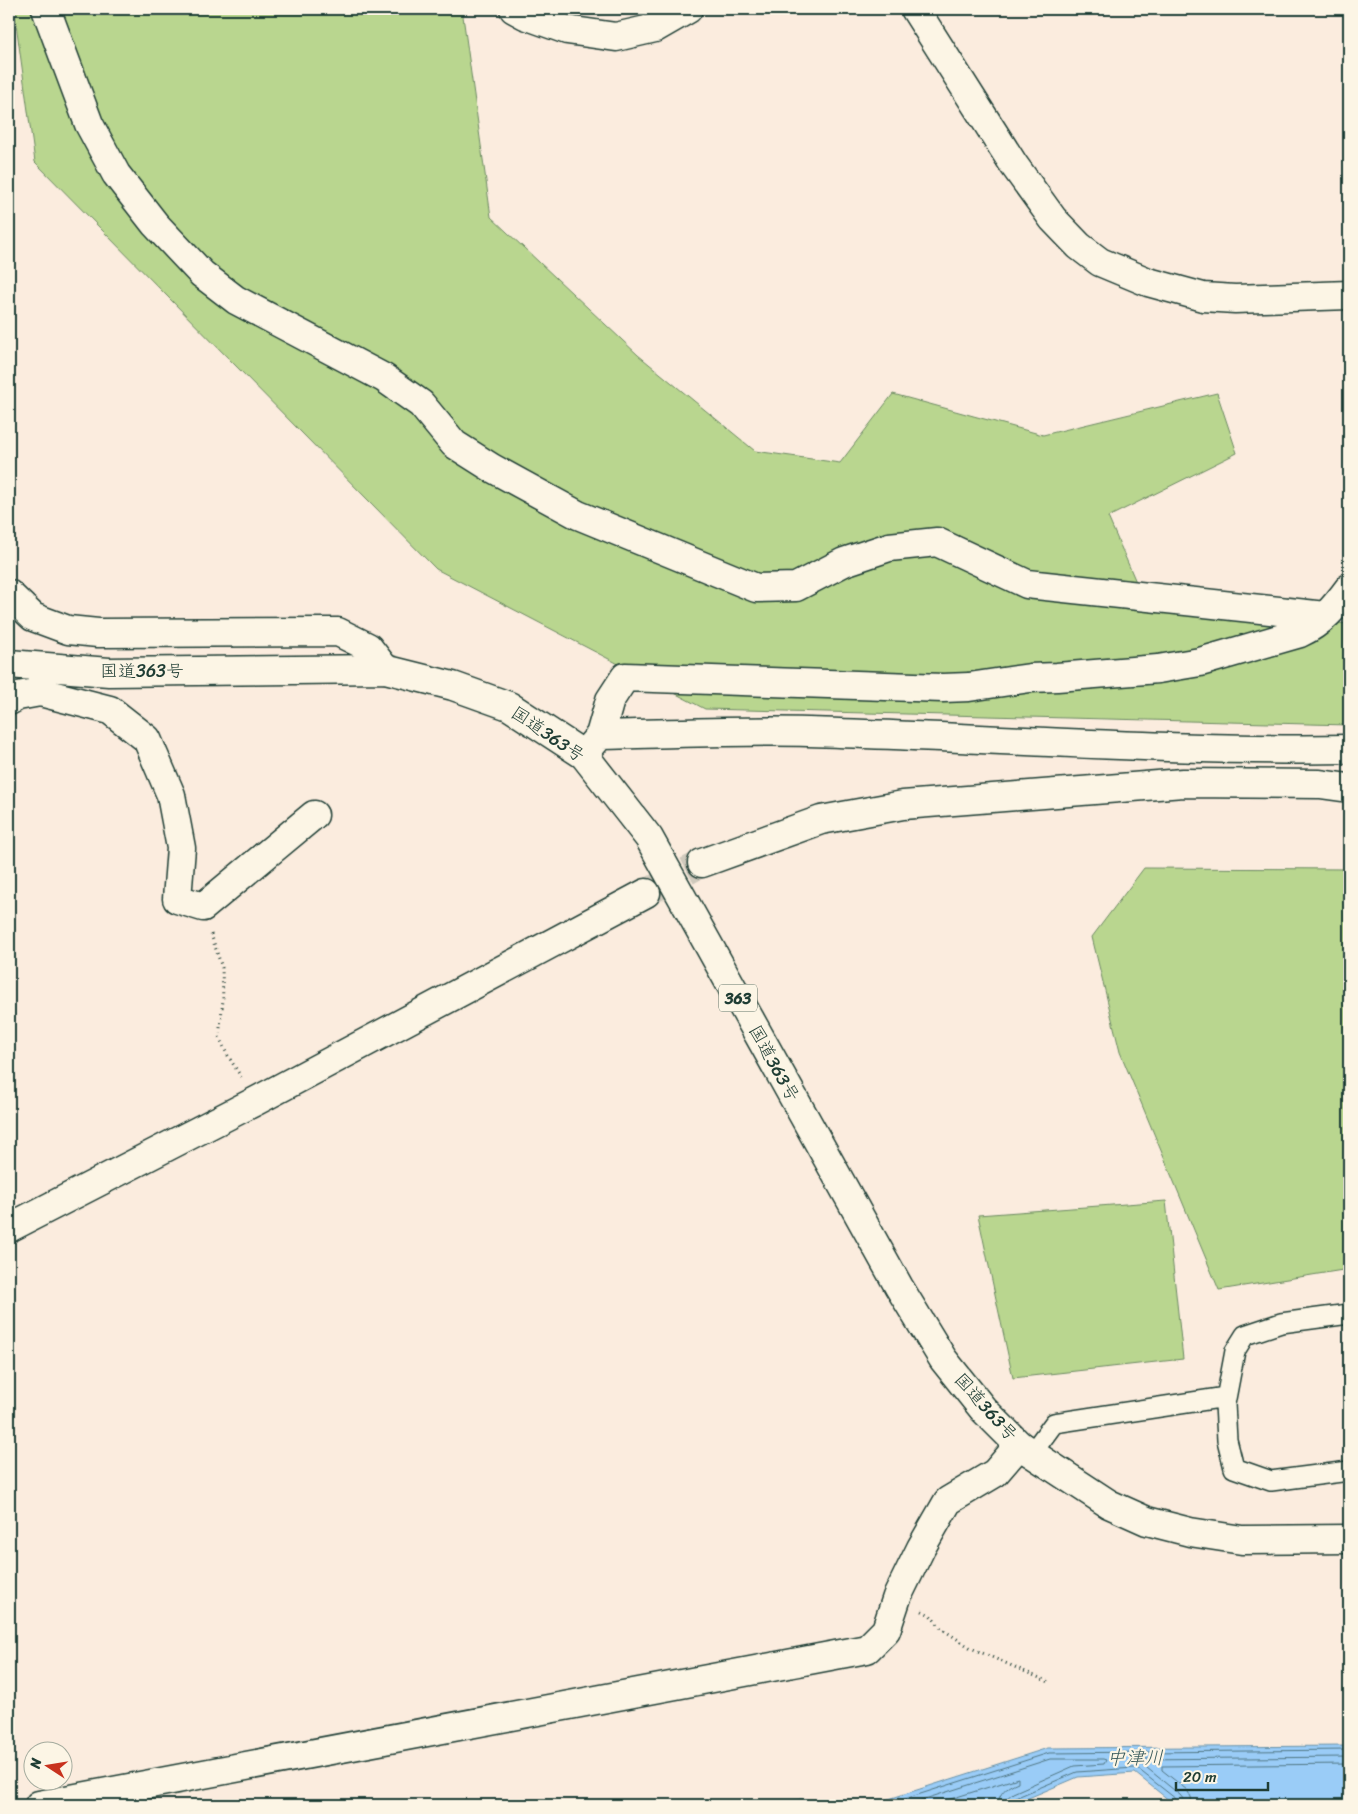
<svg xmlns="http://www.w3.org/2000/svg" width="1358" height="1814" viewBox="0 0 1358 1814" font-family="Sriracha,'Klee One',sans-serif">
	<rect width="100%" height="100%" fill="#fbecde"/>
	<filter id="ink" filterUnits="userSpaceOnUse"><feTurbulence type="fractalNoise" baseFrequency=".02" numOctaves="2"/><feDisplacementMap in="SourceGraphic" scale="10" xChannelSelector="R" yChannelSelector="G"/><feConvolveMatrix kernelMatrix="1 2 1 2 8 2 1 2 1" color-interpolation-filters="sRGB"/></filter>
	<g filter="url(#ink)">
		<path fill="#b9d68f" stroke="#6c8a62" d="M14,9H462L491,217L638,355L755,451L840,463L893,394L1043,435L1217,393L1237,453L1108,517L1146,605L1349,624V725L705,709L436,569L35,162Z
			M1144,868L1349,869V1269L1219,1290L1120,1052L1092,937Z
			M1166,1201L1183,1359L1013,1378L978,1215Z"/>
		<path fill="#9accf7" stroke="#6993a9" d="M1349,1746V1805H1175L1135,1773L1078,1777L1012,1805H870L1048,1748Z
			M801,1799L817,1805H769Z"/>
		<g fill="none" stroke-linecap="round" stroke-linejoin="round">
			<path stroke="#507682" stroke-width="1" d="M886,1805L1049,1753L1349,1750
				M906,1805L1050,1759H1103L1106,1760L1104,1764L1074,1766L1013,1793L1007,1798L1006,1805
				M931,1805L1018,1778V1782C1006,1787 999,1792 998,1805
				M1012,1805V1801L1015,1798L1077,1772L1134,1768L1138,1769L1176,1799L1178,1805
				M1184,1805V1800L1180,1795L1141,1763L1140,1759L1349,1757
				M1192,1805L1191,1797L1187,1790L1162,1770V1766L1349,1764"/>
			<path stroke="#cfc9bc" stroke-width="28" stroke-dasharray="28 14" stroke-linecap="butt" d="M650,891L702,863"/>
			<defs>
				<path id="lane" d="M1349,1314L1281,1323L1245,1335L1235,1351L1225,1404L1227,1440L1234,1468L1271,1481L1349,1471
					M1032,1453L1054,1423L1226,1397"/>
				<path id="street" d="M46,9L89,124L116,174L155,224L202,274L236,300L384,378L421,404L454,444L492,468L578,515L756,588L796,587L844,562L889,547L937,542L1027,584L1325,616
					M514,9L525,15L567,30L616,37L655,28L688,9
					M915,9L1014,165L1053,219L1079,246L1100,262L1148,282L1203,297L1235,299L1349,295
					M9,594L33,617L68,630L98,633L338,632L368,647L385,669
					M40,692L110,710L147,739L171,795L181,848L177,899L203,907L314,815
					M9,701L18,696L40,692L43,674
					M600,735L610,700L625,677L943,688L969,687L1030,678L1057,677L1158,669L1200,662L1300,633C1322,623 1335,607 1349,588
					M590,747L600,735C669,734 739,730 808,732C988,737 1169,752 1349,749
					M702,863L821,820L903,805L1183,783L1320,784L1349,788
					M39,1805L867,1649L886,1630L897,1597L921,1548L948,1501L995,1473L1019,1445"/>
				<path id="secondary" d="M9,1228L256,1101L646,893"/>
				<path id="highway" d="M9,664L109,672L385,669L453,686L509,706L584,755L649,838L899,1287L943,1359L983,1409L1019,1445L1109,1504L1147,1521L1190,1532L1242,1540L1349,1539"/>
			</defs>
			<use href="#lane" stroke="#1f3d34" stroke-width="22"/>
			<use href="#street" stroke="#1f3d34" stroke-width="31"/>
			<use href="#secondary" stroke="#1f3d34" stroke-width="31"/>
			<use href="#highway" stroke="#1f3d34" stroke-width="31"/>
			<path stroke="#1f3d34" stroke-width="3" stroke-dasharray="1 4" stroke-linecap="butt" d="M211,934L222,968L223,1000L219,1037L227,1054L241,1077
				M922,1611L930,1615L942,1629L971,1648L1051,1683"/>
			<use href="#lane" stroke="#fcf5e5" stroke-width="19"/>
			<use href="#street" stroke="#fcf5e5" stroke-width="28"/>
			<use href="#secondary" stroke="#fcf5e5" stroke-width="28"/>
			<use href="#highway" stroke="#fcf5e5" stroke-width="28"/>
		</g>
	</g>
	<g text-anchor="middle" stroke-width="4.5" stroke-linejoin="round" paint-order="stroke">
		<rect fill="#fcf5e5" stroke="#617469" stroke-width="1" x="719" y="984.5" width="38" height="27" rx="4"/>
		<g font-size="16" font-weight="bold" fill="#1f3d34">
			<text x="738" y="1004">363</text>
		</g>
		<g font-size="18" fill="#1f3d34" stroke="#fcf5e5">
			<text x="142" y="677">国道363号</text>
			<text transform="translate(548 734) rotate(34)" y="6">国道363号</text>
			<text transform="translate(774 1063) rotate(61)" y="6">国道363号</text>
			<text transform="translate(986 1407) rotate(48)" y="6">国道363号</text>
		</g>
		<g font-size="19" font-style="italic" fill="#385a5b" stroke="#fcf5e5">
			<text x="1135" y="1764">中津川</text>
		</g>
	</g>
	<rect width="1358" height="1814" fill="none" stroke="#fcf5e5" stroke-width="30"/>
	<rect x="15" y="15" width="1328" height="1784" fill="none" stroke="#1f3d34" stroke-width="2" filter="url(#ink)"/>
	<g transform="translate(48 1766) rotate(282)"><circle r="24" fill="#fcf5e5" stroke="#a4ab9e"/>
	<path d="M0-4L9 19L0 12L-9 19Z" fill="#c8321e"/>
	<text y="-8" font-size="14" font-weight="bold" text-anchor="middle" fill="#1f3d34">N</text>
	</g>
	<path d="M1176 1782v8h92v-8" fill="none" stroke="#1f3d34" stroke-width="2.5"/>
	<text x="1183" y="1782" font-size="15" fill="#1f3d34" stroke="#fcf5e5" stroke-width="4" paint-order="stroke">20 m</text>
</svg>
